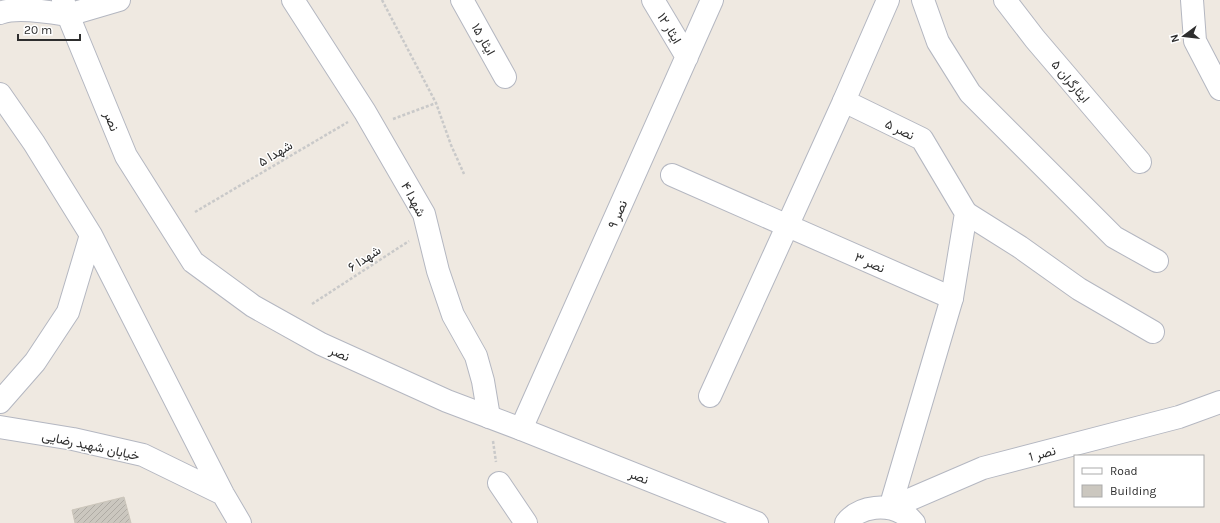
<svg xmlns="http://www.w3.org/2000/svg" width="1220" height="523" viewBox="0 0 1220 523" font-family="Karla,Vazirmatn,sans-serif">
	<defs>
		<pattern id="building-hatch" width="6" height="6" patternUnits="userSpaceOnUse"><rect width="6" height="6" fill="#cbc7bf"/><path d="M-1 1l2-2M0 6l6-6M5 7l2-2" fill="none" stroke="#afaba4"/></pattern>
	</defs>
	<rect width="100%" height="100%" fill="#efe9e1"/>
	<path fill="url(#building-hatch)" stroke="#cbc5ba" d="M124,497L131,523H75L72,510Z"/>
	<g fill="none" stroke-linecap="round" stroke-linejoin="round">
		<defs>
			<path id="street" d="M63,0L68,15L119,0
				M293,0L365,112L424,214L438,271L453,315L476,356L483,381L489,417
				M462,0L505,77
				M653,0L687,57
				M923,0L938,42L970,93L1114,237L1157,261
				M1005,0L1035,39L1140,162
				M1192,0L1195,41L1220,89
				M672,175L952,298
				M966,213L1020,247L1079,289L1153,332
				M710,396L844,101
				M521,429L712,0
				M890,508L983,468L1179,417L1220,402"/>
			<path id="secondary" d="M888,0L844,101L922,139L966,213L952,298L890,508
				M0,13C17,6 50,12 68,15L126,156L193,262L253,306L321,344L447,401L521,429L757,523
				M0,94L34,143L91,235L223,494L240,523
				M0,402L35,362L68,312L91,235
				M0,427L73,439L143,455L223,494
				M499,483L526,523
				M846,523C860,505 889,503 907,516C910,518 912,521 914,523"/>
		</defs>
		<use href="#street" stroke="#b4b7c1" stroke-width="24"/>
		<use href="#secondary" stroke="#b4b7c1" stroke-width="24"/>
		<path stroke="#c9c9c9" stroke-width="2.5" stroke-dasharray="3 2" stroke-linecap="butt" d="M382,0L436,103L451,145L464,174
			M393,119L436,103
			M195,212L348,122
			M312,304L409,241
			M493,441L496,462"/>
		<use href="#street" stroke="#fff" stroke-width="22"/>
		<use href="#secondary" stroke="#fff" stroke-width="22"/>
	</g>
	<g text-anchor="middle" stroke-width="3" stroke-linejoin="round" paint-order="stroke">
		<g font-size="13" fill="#2e2e2e" stroke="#fff">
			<text transform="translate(670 28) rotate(59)" y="5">ایثار ۱۲</text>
			<text transform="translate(484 39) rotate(61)" y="5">ایثار ۱۵</text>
			<text transform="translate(1071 81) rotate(50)" y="5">ایثارگران ۵</text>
			<text transform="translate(112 121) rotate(68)" y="5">نصر</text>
			<text transform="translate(900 129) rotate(26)" y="5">نصر ۵</text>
			<text transform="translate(275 153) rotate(-31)" y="5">شهدا ۵</text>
			<text transform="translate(414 199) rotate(62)" y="5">شهدا ۴</text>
			<text transform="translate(617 214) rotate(-66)" y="5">نصر ۹</text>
			<text transform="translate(364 258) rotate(-33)" y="5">شهدا ۶</text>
			<text transform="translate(870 262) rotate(24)" y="5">نصر ۳</text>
			<text transform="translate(340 353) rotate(24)" y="5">نصر</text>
			<text transform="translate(91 445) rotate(12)" y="5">خیابان شهید رضایی</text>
			<text transform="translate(1042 453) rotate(-15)" y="5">نصر 1</text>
			<text transform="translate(639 476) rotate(22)" y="5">نصر</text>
		</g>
	</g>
	<rect x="1074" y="455" width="130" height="52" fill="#ffffff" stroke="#ababab"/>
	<rect x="1082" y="468" width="20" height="6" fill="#ffffff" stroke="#ababab"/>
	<text x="1110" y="475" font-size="12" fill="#2e2e2e">Road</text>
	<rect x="1082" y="485" width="20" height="12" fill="#cbc7bf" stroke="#ababab"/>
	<text x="1110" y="495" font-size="12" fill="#2e2e2e">Building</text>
	<g transform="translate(1184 36) rotate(255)" stroke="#ffffff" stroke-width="3" paint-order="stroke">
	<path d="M0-3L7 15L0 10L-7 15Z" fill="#2e2e2e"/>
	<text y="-6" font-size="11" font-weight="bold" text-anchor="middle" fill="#2e2e2e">N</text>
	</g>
	<path d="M18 34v6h62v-6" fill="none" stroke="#2e2e2e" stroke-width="2"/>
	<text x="24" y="34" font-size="12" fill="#2e2e2e" stroke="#ffffff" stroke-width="3" paint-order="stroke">20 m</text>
</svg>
